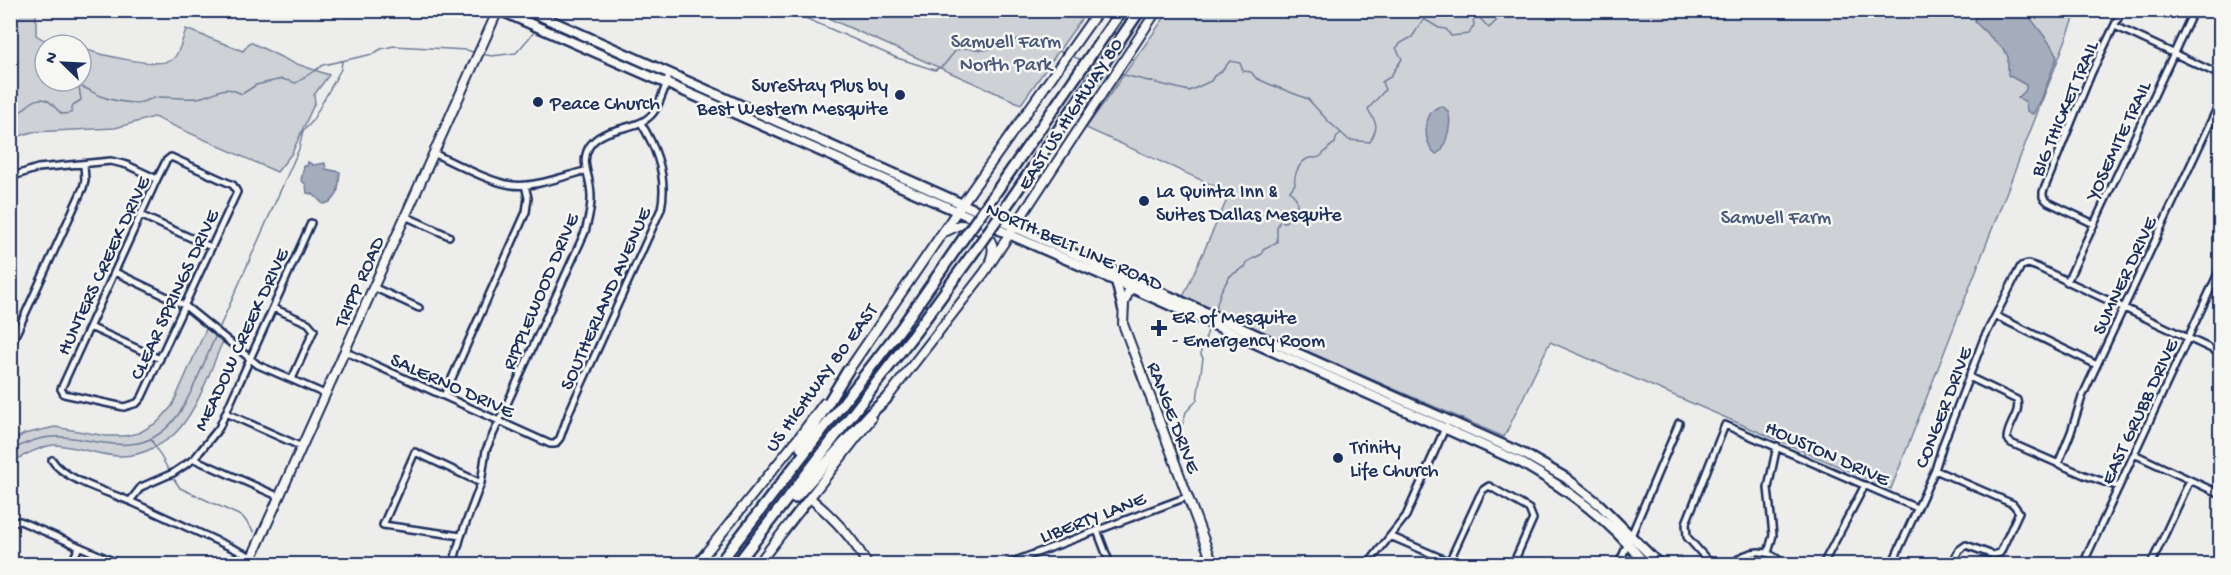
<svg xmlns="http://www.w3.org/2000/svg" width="2231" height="575" viewBox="0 0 2231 575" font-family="'Gochi Hand',sans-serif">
	<rect width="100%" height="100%" fill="#edeeec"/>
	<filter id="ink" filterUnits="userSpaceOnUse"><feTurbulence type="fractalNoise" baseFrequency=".0167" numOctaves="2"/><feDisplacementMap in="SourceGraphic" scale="12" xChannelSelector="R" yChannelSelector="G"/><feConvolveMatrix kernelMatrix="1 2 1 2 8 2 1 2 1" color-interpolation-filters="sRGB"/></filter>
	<g filter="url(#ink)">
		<path fill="#ced2d7" stroke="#74809a" stroke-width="1.5" d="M10,11H36V35C50,46 60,39 76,45H45V81H81V48C98,54 159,70 173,59C180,53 183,37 186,29L243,51L250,42L291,62L329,75L314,95L315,102L292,153L277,172L154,117L115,128L32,132L11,139Z
			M812,11H1087L1021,104Z
			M1169,11L2076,10L2077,11L1891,489L1550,342L1504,437L1183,297L1230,193L1086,128Z
			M207,327L223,341C210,370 200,404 180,428C173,437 164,442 155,447C117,467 93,448 56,445C46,444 17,457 11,465V442L24,434L55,427L106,436H124L139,433L149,427L158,422L172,406Z
			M1759,557L1767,559L1776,564H1738L1748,558Z"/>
		<path fill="#a5acbc" stroke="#6e7a96" stroke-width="1.5" d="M1976,11H2025L2055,50L2057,57L2040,103L2033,114L2027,111L2026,102L2018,98L2026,90V85L2008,75V57L2005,51L1975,22Z
			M1441,106C1457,111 1447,139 1442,150L1436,154C1422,143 1422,111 1441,106Z
			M308,162L313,165L325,163L326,169L340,172C338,185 341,201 323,204L313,194L307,193L306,185L301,180L304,166H307Z"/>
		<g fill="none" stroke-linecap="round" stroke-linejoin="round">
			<path stroke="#6e7a96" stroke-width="1.5" d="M787,10L897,58L935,70L944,65L956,50L963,48L985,50L1019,39H1036L1065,54
				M481,54L492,56L516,53L536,30
				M1069,55L1082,60
				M1089,63L1098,66
				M1120,74L1189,91L1211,81L1214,76L1221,72L1230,61L1240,63L1243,71L1251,72L1256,78L1269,84L1308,99L1328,121L1349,140L1370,142C1380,123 1376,125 1368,109L1385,90L1382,82L1390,77L1402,59L1396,48L1401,43L1412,37L1424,19L1439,28L1446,29L1451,36L1469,34L1474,25L1473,17L1476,14L1489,28L1499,18L1496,13L1499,10
				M10,118C23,116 34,88 52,104C55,107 58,111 62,114L71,113L73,105L81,100L79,87C87,87 93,93 100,96C111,100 125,103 137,103C145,102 153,97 160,97C171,97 192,100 202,97C221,92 222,84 242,94L256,85L282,79L296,83L323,65L373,54L381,49L394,46L467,50L476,53
				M1215,310L1221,291L1230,276L1246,266L1247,262L1262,254L1263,249L1277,242V227L1280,221L1285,222L1291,218L1292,211L1298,210L1296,198L1290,191L1295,184C1293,176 1299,163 1307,159C1312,156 1316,160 1321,156C1326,151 1328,147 1335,143L1337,136L1341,133
				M218,331L299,149L303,131L311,123L341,69L342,61
				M151,439L168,469
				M10,451C26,442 45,435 63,437C108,441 145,460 178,415C192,395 206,358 216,335
				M1180,452L1177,444L1186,412L1197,400L1203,358L1201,355V351L1209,328
				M174,479L180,488L243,517L254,532
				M1219,558L1221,564"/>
			<defs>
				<path id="street" d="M2115,26L2220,75
					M433,153C455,163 489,182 512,185C533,188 564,176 585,171
					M171,157L233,185L237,192L142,397L137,403L124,407L64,394L61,389L157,179L166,161Z
					M10,177L38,168L111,161L127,165L157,179
					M140,215L211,247
					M405,216L449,236
					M2094,224L2048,202L2043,197V192L2091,74L2122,10
					M115,272L184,305L258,365L325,394
					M2067,282L2194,10
					M373,287L419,308
					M273,308L308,323L314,330L292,379
					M1996,316L2097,365
					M90,327L160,359
					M10,347L83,188L85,180L84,164
					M344,351L550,444H555L560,438L570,410L661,209C668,178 657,149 641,123
					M1969,377L2017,400C2021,414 2007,425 2007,439L2011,443L2084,475L2119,487
					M444,396L526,212L528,198L525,185
					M226,413L302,447
					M2134,454L2220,494
					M194,459L280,497
					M52,460C65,481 112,493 134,503C173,521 213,539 252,557L264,564
					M2058,464L2071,432L2082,397L2220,102
					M1935,470L2013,504L2019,512L2000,553L1993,555L1966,545L1959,550L1952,564
					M130,501L141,487L173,473L194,459L219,428L311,223
					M10,523L20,521L120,564
					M1097,530L1110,564
					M461,536L383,525L415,452L481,483
					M1390,536L1455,564
					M1768,553L1773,535L1768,488L1777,446
					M1449,562L1479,497L1483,490L1489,486L1529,509L1533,519L1513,564
					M71,564L79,547
					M453,564L461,536L481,483L486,450L585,232C589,217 593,202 590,186C588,172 581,161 589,147C603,124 637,133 653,113C661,103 665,87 669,75
					M1007,564L1187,497
					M1368,564L1406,516L1446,426
					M1619,564L1679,423
					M1711,564L1687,537L1686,523L1725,425L1917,508
					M1732,564C1749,549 1767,547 1783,564
					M1823,564L1865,485
					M1892,564L1935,470L1943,444L1984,338L2021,266L2028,264L2037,267L2220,353
					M2083,564L2220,269
					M2151,564L2190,480
					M2220,564V562"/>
				<path id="secondary" d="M947,231L959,225C976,225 999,237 991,258
					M1132,284L1124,303L1123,324L1213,564
					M846,374L962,204L1099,10
					M884,402L984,273L1157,10
					M810,498C833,517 853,537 867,564
					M249,564L498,10
					M697,564L799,437L824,403
					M758,564L871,419"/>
				<path id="primary" d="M499,10L1125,285L1520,462C1570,491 1609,519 1645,564
					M527,10L1526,455L1566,478L1599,504L1659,564
					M1116,281L1123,309"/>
				<path id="highway" d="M996,192L1122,10
					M1012,198L1140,10
					M801,448L848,370
					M795,498L870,414L886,399
					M719,564L901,328L963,239
					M737,564L914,334L976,249"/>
			</defs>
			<use href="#street" stroke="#1b2f5e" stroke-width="10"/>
			<use href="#secondary" stroke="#1b2f5e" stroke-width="12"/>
			<use href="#primary" stroke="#1b2f5e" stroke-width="13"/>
			<use href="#highway" stroke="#1b2f5e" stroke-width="14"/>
			<use href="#street" stroke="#f6f6f2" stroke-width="5"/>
			<use href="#secondary" stroke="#f6f6f2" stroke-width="8"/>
			<use href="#primary" stroke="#f6f6f2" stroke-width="8"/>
			<use href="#highway" stroke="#f6f6f2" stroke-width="9"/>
			<defs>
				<path id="highway-bridge" d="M963,239L996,192
					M976,249L1012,198"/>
			</defs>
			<use href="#highway-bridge" stroke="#1b2f5e" stroke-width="14" stroke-linecap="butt"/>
			<use href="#highway-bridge" stroke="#f6f6f2" stroke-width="9"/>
		</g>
	</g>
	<g fill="#1b2f5e" stroke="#f6f6f2" stroke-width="2">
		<circle cx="900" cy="95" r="6"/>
		<circle cx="538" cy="102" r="6"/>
		<circle cx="1144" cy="201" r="6"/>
		<path d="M1156 319h6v6h6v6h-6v6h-6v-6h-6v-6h6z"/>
		<circle cx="1338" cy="458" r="6"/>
	</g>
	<g text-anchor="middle" stroke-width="5" stroke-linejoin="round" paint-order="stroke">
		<g font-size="20" fill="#48587c" stroke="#f6f6f2">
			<text x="1006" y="47">Samuell Farm<tspan x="1006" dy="23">North Park</tspan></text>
			<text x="1776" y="223">Samuell Farm</text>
		</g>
		<g font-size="20" fill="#1b2f5e" stroke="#f6f6f2" text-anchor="start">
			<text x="888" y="91" text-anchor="end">SureStay Plus by<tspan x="888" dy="23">Best Western Mesquite</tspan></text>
			<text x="550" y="109">Peace Church</text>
			<text x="1156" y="197">La Quinta Inn &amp;<tspan x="1156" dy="23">Suites Dallas Mesquite</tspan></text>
			<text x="1172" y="323">ER of Mesquite<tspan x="1172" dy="23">- Emergency Room</tspan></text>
			<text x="1350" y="453">Trinity<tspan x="1350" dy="23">Life Church</tspan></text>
		</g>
		<g font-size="20" fill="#1b2f5e" stroke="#f6f6f2">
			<text transform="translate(2063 108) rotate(-67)" y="7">BIG THICKET TRAIL</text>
			<text transform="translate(1069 113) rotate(-57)" y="7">EAST US HIGHWAY 80</text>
			<text transform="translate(2117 140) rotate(-65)" y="7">YOSEMITE TRAIL</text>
			<text transform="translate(1075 245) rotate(24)" y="7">NORTH BELT LINE ROAD</text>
			<text transform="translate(102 265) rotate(-65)" y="7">HUNTERS CREEK DRIVE</text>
			<text transform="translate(2123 275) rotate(-65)" y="7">SUMNER DRIVE</text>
			<text transform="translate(358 281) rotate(-66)" y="7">TRIPP ROAD</text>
			<text transform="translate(539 291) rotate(-67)" y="7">RIPPLEWOOD DRIVE</text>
			<text transform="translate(173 294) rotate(-65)" y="7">CLEAR SPRINGS DRIVE</text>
			<text transform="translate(604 298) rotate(-66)" y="7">SOUTHERLAND AVENUE</text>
			<text transform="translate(240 339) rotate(-65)" y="7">MEADOW CREEK DRIVE</text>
			<text transform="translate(820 377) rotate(-54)" y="7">US HIGHWAY 80 EAST</text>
			<text transform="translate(453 384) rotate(24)" y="7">SALERNO DRIVE</text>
			<text transform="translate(1942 407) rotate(-69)" y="7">CONGER DRIVE</text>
			<text transform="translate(2138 411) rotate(-65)" y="7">EAST GRUBB DRIVE</text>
			<text transform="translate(1175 417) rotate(69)" y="7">RANGE DRIVE</text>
			<text transform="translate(1828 452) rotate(24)" y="7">HOUSTON DRIVE</text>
			<text transform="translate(1092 516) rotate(-21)" y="7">LIBERTY LANE</text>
		</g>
	</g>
	<rect width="2231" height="575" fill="none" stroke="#f6f6f2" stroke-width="36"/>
	<rect x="18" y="18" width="2195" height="539" fill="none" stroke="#1b2f5e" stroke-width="2" filter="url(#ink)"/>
	<g transform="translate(63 63) rotate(294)"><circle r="28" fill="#f6f6f2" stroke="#9ea6b7" stroke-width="1.5"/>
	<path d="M0-4.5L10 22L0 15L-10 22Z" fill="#1b2f5e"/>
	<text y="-9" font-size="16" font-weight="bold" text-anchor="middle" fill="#1b2f5e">N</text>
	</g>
</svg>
